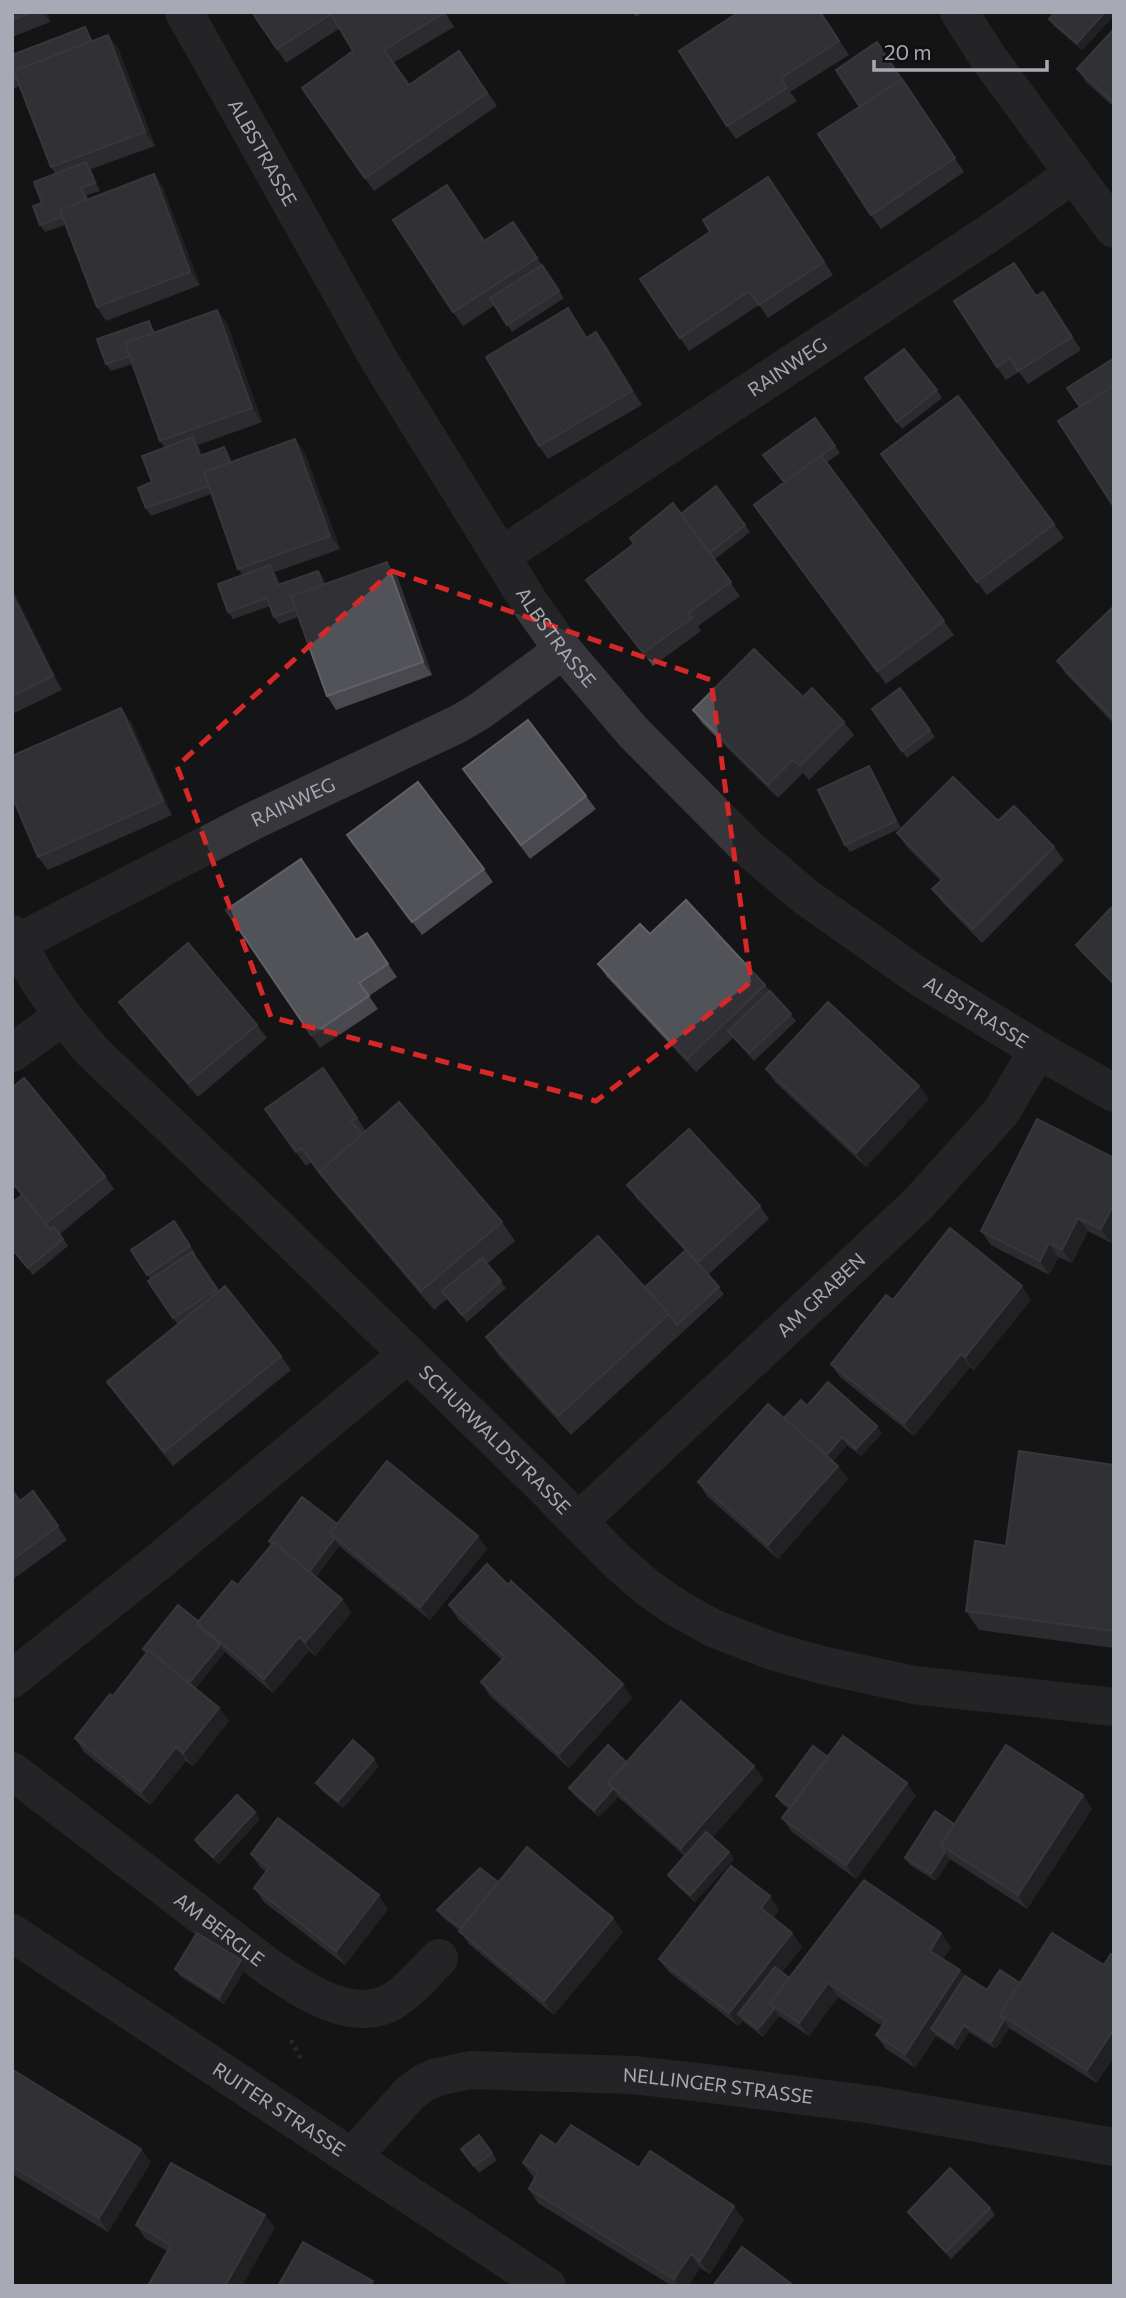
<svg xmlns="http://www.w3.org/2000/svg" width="1126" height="2298" viewBox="0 0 1126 2298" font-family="Commissioner,sans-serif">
	<rect width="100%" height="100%" fill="#151416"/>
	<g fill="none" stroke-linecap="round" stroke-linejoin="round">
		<path stroke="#3c3d42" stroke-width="4.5" stroke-dasharray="3.5 5" stroke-linecap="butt" d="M291,2040L303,2063"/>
		<g stroke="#36363b" stroke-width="38">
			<path id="s1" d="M184,12L381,363L531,605L563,650L633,732L749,849L806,897L921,978L1038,1050L1114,1093"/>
			<path d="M959,12L987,56L1114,229"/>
			<path id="s2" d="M501,556L997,228L1072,175"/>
			<path id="s3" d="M12,934L39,981L63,1016L93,1052L269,1219L539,1482L617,1561L648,1588L677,1608L713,1628L772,1651L822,1665L914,1685L1114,1707"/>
			<path id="s4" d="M17,943L257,819L458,724L480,711L563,650"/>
			<path d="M12,1053L63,1016"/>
			<path id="s5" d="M579,1521L918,1204L1001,1112L1038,1050"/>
			<path d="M12,1679L163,1558L408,1354"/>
			<path id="s6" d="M12,1771L270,1968C302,1989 351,2024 391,2002C409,1992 424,1973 439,1958"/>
			<path id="s7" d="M353,2156L410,2093L423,2083L437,2077L471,2070L634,2075L704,2083L874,2105L1114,2147"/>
		</g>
		<path stroke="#36363b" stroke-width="38" id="s8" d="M12,1933L547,2286"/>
	</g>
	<path fill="#48484e" d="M12,12H47L50,22L12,37Z
		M252,12H445L454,27L393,63L409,85L459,51L497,106L374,191L302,88L353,51L340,28L286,63Z
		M633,12H643L636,17Z
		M821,12L849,55L790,92L797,101L736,139L727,126Z
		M1114,12V16L1082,50L1054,26L1049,19Z
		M85,27L93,41L118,48L155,146L91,169L100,191L87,195L88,199L154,174L163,188L200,285L106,321L97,307L65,225L45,232L40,225L42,203L56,174L51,167L20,86L12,89V55Z
		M1114,29V107L1087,83L1077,69Z
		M877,42L964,172L881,229L871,215L860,107Z
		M778,190L833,275L768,318L759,305L689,351L640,279Z
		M513,222L564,298L512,332L495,305L463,326L453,312L484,241Z
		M1043,292L1081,350L1028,384L1019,372L1006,380L997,367L1036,296Z
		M568,308L587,337L606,345L642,405L548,459L539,446Z
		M217,310L227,323L262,422L198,445L202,455L224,447L229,454L232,462L305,453L340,549L275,572L280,584L318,571L324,578L325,584L397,576L432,675L336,710L327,696L298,617L279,624L274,617L270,606L233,619L228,612L243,575L238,569L211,494L151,516L146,508L152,482L165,448L160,441L132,364L111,371L106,364L149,321L155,332Z
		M865,378L937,390L942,398L902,429Z
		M815,418L840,453L827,462L954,635L886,684L764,518L784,483Z
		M881,454L1054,524L1064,538L987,595Z
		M716,486L750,532L714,560L740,596L698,626L701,631L653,666L586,580L681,514Z
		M12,588L62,690L12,714Z
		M1114,606V724L1066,674L1057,661Z
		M900,688L935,737L907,758L872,709Z
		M803,697L844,722L854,735L809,780L803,773L778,798L702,723L693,710Z
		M131,722L172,815L48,870L38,857Z
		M869,766L874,774L901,828L850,852L845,845Z
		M463,769L586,796L596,809L530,859Z
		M998,821L1054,847L1064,860L982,943L942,902L932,889L941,881L907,847L897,833Z
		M347,835L484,869L493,882L422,935Z
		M226,910L356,940L367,933L397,977L369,996L378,1009L320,1048Z
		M1114,911V985L1081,952L1076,945Z
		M650,934L765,985L796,1021L754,1061L733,1038L696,1072L607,977L598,964Z
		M119,1002L257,1025L267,1038L198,1097L128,1015Z
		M323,1068L366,1131L502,1222L515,1241L487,1264L506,1288L467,1322L447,1299L434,1310L332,1190L312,1162L306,1166L265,1109Z
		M766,1069L929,1099L866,1167L775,1082Z
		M12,1088L105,1176L114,1189L60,1234L68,1246L33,1275L12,1250V1203L21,1195L12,1184Z
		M1114,1158V1237L1111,1243L1088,1231L1072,1263L1058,1257L1049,1275L991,1245L981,1231Z
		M627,1185L760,1206L769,1219L708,1275L724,1294L571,1435L499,1356L486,1337L645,1287L685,1251L637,1199Z
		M174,1221L195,1253L194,1254L219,1292L281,1356L291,1370L173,1466L117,1396L107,1382L178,1325L148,1281L151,1280L131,1250Z
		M893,1300H1031L974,1370L970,1367L914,1436L840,1377L831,1364Z
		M807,1406L882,1433L861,1456L847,1445L833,1461L838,1466L848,1479L778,1559L707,1496L698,1482L784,1418Z
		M1114,1465V1648L979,1630L966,1611L1006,1546Z
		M12,1490L20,1501L33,1491L67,1540L12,1580Z
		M337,1524L478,1536L487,1549L430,1620L339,1546L316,1577L342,1599L351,1613L315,1656L309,1651L273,1693L224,1651L225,1652L195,1688L229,1721L193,1766L186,1761L150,1805L84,1752L75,1738L113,1696L146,1653L143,1649L198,1621L238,1585L272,1545L269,1541Z
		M508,1585L632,1698L569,1768L490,1696L481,1682L502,1660L458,1619L449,1605Z
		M828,1757L916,1796L856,1879L792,1832L782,1818L789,1809L781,1803L776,1796Z
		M627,1763L764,1779L712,1838L729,1852L734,1859L695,1902L673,1882L668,1875L685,1856L618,1797L599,1817L574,1795L569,1788Z
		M379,1766L343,1808L321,1790L316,1783Z
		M1083,1795L1092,1809L1027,1909L950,1859L936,1881L910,1865L905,1858L954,1824Z
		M260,1819L219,1864L200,1847L195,1840Z
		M251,1854L388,1909L345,1965L264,1902L254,1888L266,1872L260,1867Z
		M498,1882L623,1932L554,2015L469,1944L459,1930L442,1917L437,1910Z
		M779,1910L773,1918L792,1933L802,1947L782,1972L789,1978L951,1947L943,1959L965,1976L987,1990L1020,1983L1052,1933L1097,2083L1009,2028L996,2049L969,2032L958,2050L936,2036L915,2068L886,2049L876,2035L882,2026L838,1997L809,2036L779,2016L763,2037L743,2021L738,2026L669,1972L659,1959Z
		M246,1968L224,2004L180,1976L175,1969Z
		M12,2072L151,2162L108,2232L12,2174Z
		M479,2135L497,2160L479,2173L466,2156Z
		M556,2145L639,2168L744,2220L710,2274L700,2268L688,2286H672L538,2203L529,2189L535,2178L533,2177L523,2163Z
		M990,2208L995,2215L951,2259L913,2219L908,2212Z
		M265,2215L275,2228L167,2251L146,2239L136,2225Z"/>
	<path fill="#2f2f33" d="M43,12H47L50,22Z
		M1105,12H1114V16L1082,50L1077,43Z
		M108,35L118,48L155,146L145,132Z
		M86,162L91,170L100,191L95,183Z
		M154,174L163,188L200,285L190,272Z
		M217,310L227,323L262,422L252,408Z
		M596,332L606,345L642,405L632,391Z
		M193,437L198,444L205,463L200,456Z
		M295,439L305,453L340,549L330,536Z
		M224,447L229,454L238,477L233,470Z
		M387,562L397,576L432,675L423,662Z
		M270,565L275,572L283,592L278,585Z
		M318,571L324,578L330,599L325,592Z
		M12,588L62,690L53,676L12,594Z
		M121,708L131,722L172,815L163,801Z
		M869,766L874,774L901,828L896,821Z
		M919,1086L929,1099L866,1167L856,1153Z
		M1114,1204V1237L1111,1243L1101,1229Z
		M1078,1218L1088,1231L1072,1263L1062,1250Z
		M1049,1243L1058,1257L1049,1275L1040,1261Z
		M1022,1286L1031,1300L974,1370L965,1357Z
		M961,1354L970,1367L914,1436L904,1423Z
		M877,1426L882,1433L861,1456L856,1449Z
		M842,1437L847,1445L831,1464L826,1456Z
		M838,1466L848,1479L778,1559L768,1545Z
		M478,1536L487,1549L430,1620L420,1607Z
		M334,1539L339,1546L313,1580L308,1573Z
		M342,1599L351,1613L315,1656L305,1642Z
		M299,1637L309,1651L273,1693L264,1679Z
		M220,1645L225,1652L193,1692L188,1684Z
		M623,1684L632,1698L569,1768L559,1754Z
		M219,1708L229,1721L193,1766L183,1753Z
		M176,1747L186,1761L150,1805L141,1792Z
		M374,1759L379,1766L343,1808L338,1801Z
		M754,1766L764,1779L691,1862L681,1848Z
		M907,1783L916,1796L856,1879L846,1865Z
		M613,1789L618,1797L599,1817L594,1810Z
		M1083,1795L1092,1809L1027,1909L1018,1895Z
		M255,1812L260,1819L219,1864L213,1857Z
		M729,1852L734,1859L695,1902L690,1895Z
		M945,1852L950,1859L936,1881L931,1874Z
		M379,1895L388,1909L345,1965L336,1951Z
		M770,1896L779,1910L770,1921L761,1908Z
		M613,1918L623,1932L554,2015L544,2001Z
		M792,1933L802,1947L744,2019L738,2014L743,2021L738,2026L729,2013Z
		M941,1933L951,1947L940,1964L930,1951Z
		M241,1960L246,1968L224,2004L219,1997Z
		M960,1970L970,1983L931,2029L936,2036L915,2068L905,2054Z
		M828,1983L838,1997L809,2036L799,2023Z
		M774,2009L779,2016L763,2037L758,2029Z
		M1004,2020L1009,2028L996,2049L991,2042Z
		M964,2025L969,2032L958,2050L953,2043Z
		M1114,2029V2057L1097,2083L1087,2070Z
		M141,2149L151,2162L108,2232L99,2218Z
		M734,2206L744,2220L710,2274L700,2261Z
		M265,2215L275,2228L242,2286H225Z
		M691,2254L700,2268L688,2286H678L674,2279Z"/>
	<path fill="#525359" stroke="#606067" stroke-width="2" d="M12,12H32L12,20Z
		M252,12H444V13L384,50L409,85L459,51L487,93L365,178L302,88L353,51L331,14L277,49Z
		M739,12H820L839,41L781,78L787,88L727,126L679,51Z
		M1055,12H1105L1077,43L1049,19Z
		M85,27L91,41L14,71L17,78L12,80V55Z
		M1114,29V103L1077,69Z
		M108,35L145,132L51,167L14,71Z
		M877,42L906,86L902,79L860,107L836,70Z
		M902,79L955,158L871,215L818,134Z
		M86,162L95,183L81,188L86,200L60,210L62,217L40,225L33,206L42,203L34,182Z
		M154,174L190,272L97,307L60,210Z
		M768,177L824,262L759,305L749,291L680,338L640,279L710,232L703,220Z
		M447,185L484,241L513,222L537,258L453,312L393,220Z
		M1014,263L1036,296L1043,292L1072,337L1018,371L1010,358L997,367L954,301Z
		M542,265L559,291L507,325L490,298Z
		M568,308L586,338L596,332L632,391L539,446L486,357Z
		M217,310L252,408L160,441L125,343Z
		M149,321L153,333L125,343L130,356L106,364L97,339Z
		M904,349L937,390L897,422L865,378Z
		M1113,359L1114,361V385L1080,407L1067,388Z
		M1114,385V507L1058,421Z
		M958,396L1054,524L977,582L881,454Z
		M815,418L835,446L784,482L763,455Z
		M193,437L200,456L224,447L230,463L204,472L209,486L146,508L138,488L152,482L142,456Z
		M295,439L330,536L238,569L204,472Z
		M821,455L944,621L877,671L754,505Z
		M716,486L745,525L709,553L681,514Z
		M673,503L731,582L688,613L692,618L643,653L586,580L634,544L630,538Z
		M387,562L423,662L327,696L291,596Z
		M270,565L278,585L318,571L323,585L291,596L295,609L274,617L267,598L228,612L218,584Z
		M12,594L53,676L12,696Z
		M1114,606V720L1057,661Z
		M754,649L803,697L812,688L844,722L800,766L793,760L768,785L693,710Z
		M900,688L930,730L902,751L872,709Z
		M121,708L163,801L38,857L12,796V756Z
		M528,720L586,796L521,845L463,769Z
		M869,766L896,821L845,845L818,790Z
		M953,777L998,821L1014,806L1054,847L973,929L932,889L943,879L897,833Z
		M418,782L484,869L412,922L347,835Z
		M301,859L356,940L367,933L388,964L359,983L369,996L311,1035L226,910Z
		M686,900L765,985L687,1059L598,964L640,924L650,934Z
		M1111,908L1114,911L1113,983L1076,945Z
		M188,943L257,1025L188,1083L119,1002Z
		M770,991L791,1014L749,1053L728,1031Z
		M828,1002L919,1086L856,1153L766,1069Z
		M323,1068L357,1118L351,1121L362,1134L319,1172L302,1148L296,1152L265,1109Z
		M24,1078L105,1176L46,1223L12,1182V1088Z
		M399,1102L502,1222L421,1291L319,1172Z
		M1037,1119L1114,1158V1204L1101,1229L1078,1218L1062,1250L1049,1243L1040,1261L981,1231Z
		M689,1129L760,1206L698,1262L627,1185Z
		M22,1195L51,1230L54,1227L63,1239L28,1268L12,1249V1203Z
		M174,1221L190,1246L147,1275L131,1250Z
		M950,1228L1022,1286L965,1357L961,1354L904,1423L831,1364L886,1295L893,1300Z
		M598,1236L669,1314L558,1416L486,1337Z
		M686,1250L719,1287L677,1325L669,1314L645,1287Z
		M192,1252L217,1289L173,1318L148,1281Z
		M482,1258L501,1281L462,1315L442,1291Z
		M225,1286L281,1356L164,1452L107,1382Z
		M828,1382L877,1426L856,1449L842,1437L827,1455L784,1418L801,1400L807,1406Z
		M768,1404L838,1466L768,1545L698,1482Z
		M1019,1451L1114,1465V1631L966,1611L975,1541L1006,1546Z
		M387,1461L478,1536L420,1607L330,1533Z
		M12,1490L20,1501L33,1491L58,1526L12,1560Z
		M302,1497L337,1524L330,1533L334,1539L309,1572L274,1542L273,1544L269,1541Z
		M274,1542L342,1599L305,1642L299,1637L264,1679L197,1623L232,1581L238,1585Z
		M487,1564L508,1585L511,1581L623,1684L559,1754L481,1682L505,1657L449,1605Z
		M178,1605L198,1621L197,1623L202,1629L220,1645L189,1683L149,1650L147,1652L143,1649Z
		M149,1650L219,1708L183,1753L176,1747L141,1792L75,1738L110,1694L113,1696Z
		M681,1701L754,1766L681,1848L608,1783Z
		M843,1736L907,1783L846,1865L782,1818Z
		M353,1740L374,1759L338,1801L316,1783Z
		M608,1745L627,1763L608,1783L613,1789L594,1810L569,1788Z
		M1006,1745L1083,1795L1018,1895L941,1845Z
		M813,1746L828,1757L791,1807L776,1796Z
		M237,1795L255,1812L213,1857L195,1840Z
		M935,1811L954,1824L941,1845L945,1852L931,1874L905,1858Z
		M278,1818L379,1895L336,1951L254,1888L269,1868L251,1854Z
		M706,1832L729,1852L690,1895L668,1875Z
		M527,1847L613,1918L544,2001L459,1931Z
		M731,1866L770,1896L761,1908L792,1933L729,2013L659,1959Z
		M480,1868L498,1882L461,1928L437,1910Z
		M864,1880L941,1933L930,1951L960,1970L905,2054L876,2035L886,2021L828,1983L799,2023L770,2003Z
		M197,1933L241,1960L219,1997L175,1969Z
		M1052,1933L1104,1965L1111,1954L1114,1955V2029L1087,2070L1000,2014Z
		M775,1967L789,1978L770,2003L774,2009L758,2029L738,2014Z
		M1000,1970L1020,1983L1000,2014L1004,2020L991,2042L964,2025L953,2043L931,2029L965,1976L987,1990Z
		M13,2070L141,2149L99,2218L12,2166V2072Z
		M571,2125L639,2168L650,2151L734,2206L700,2261L691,2254L674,2279L529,2189L538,2172L523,2163L541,2135L556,2145Z
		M479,2135L492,2153L474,2166L461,2149Z
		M171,2163L265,2215L225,2286H148L171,2245L136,2225Z
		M950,2168L990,2208L946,2252L908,2212Z
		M303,2242L373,2281L370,2286H278Z
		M742,2247L794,2286H713Z"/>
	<path d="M0 0H1126V2298H0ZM392,571L711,680L751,982L596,1101L271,1017L177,766Z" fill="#151416" fill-opacity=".55" fill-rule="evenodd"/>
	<path fill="none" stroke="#d62828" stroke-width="5" stroke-dasharray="14 9" stroke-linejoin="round" d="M392,571L711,680L751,982L596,1101L271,1017L177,766Z"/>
	<g text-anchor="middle" stroke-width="6" stroke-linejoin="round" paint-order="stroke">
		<g font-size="19" fill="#a7aab5" stroke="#100f11">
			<text dy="7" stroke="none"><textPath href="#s1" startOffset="161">ALBSTRASSE</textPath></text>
			<text dy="7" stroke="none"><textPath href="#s2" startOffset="343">RAINWEG</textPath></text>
			<text dy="7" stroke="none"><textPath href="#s1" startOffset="728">ALBSTRASSE</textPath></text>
			<text dy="7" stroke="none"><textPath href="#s4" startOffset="310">RAINWEG</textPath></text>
			<text dy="7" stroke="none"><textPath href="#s1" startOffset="1295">ALBSTRASSE</textPath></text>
			<text dy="7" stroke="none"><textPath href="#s5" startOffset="331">AM GRABEN</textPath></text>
			<text dy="7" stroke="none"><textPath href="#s3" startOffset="702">SCHURWALDSTRASSE</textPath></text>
			<text dy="7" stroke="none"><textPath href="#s6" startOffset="261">AM BERGLE</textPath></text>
			<text dy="7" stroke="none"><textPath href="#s7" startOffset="399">NELLINGER STRASSE</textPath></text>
			<text dy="7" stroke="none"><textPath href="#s8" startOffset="320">RUITER STRASSE</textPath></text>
		</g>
	</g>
	<rect width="1126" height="2298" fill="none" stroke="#a7aab5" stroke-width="28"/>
	<path d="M874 60v10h173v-10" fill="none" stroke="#a7aab5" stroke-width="3.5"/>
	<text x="884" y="60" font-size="21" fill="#a7aab5" stroke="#100f11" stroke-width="5" paint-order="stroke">20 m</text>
</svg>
